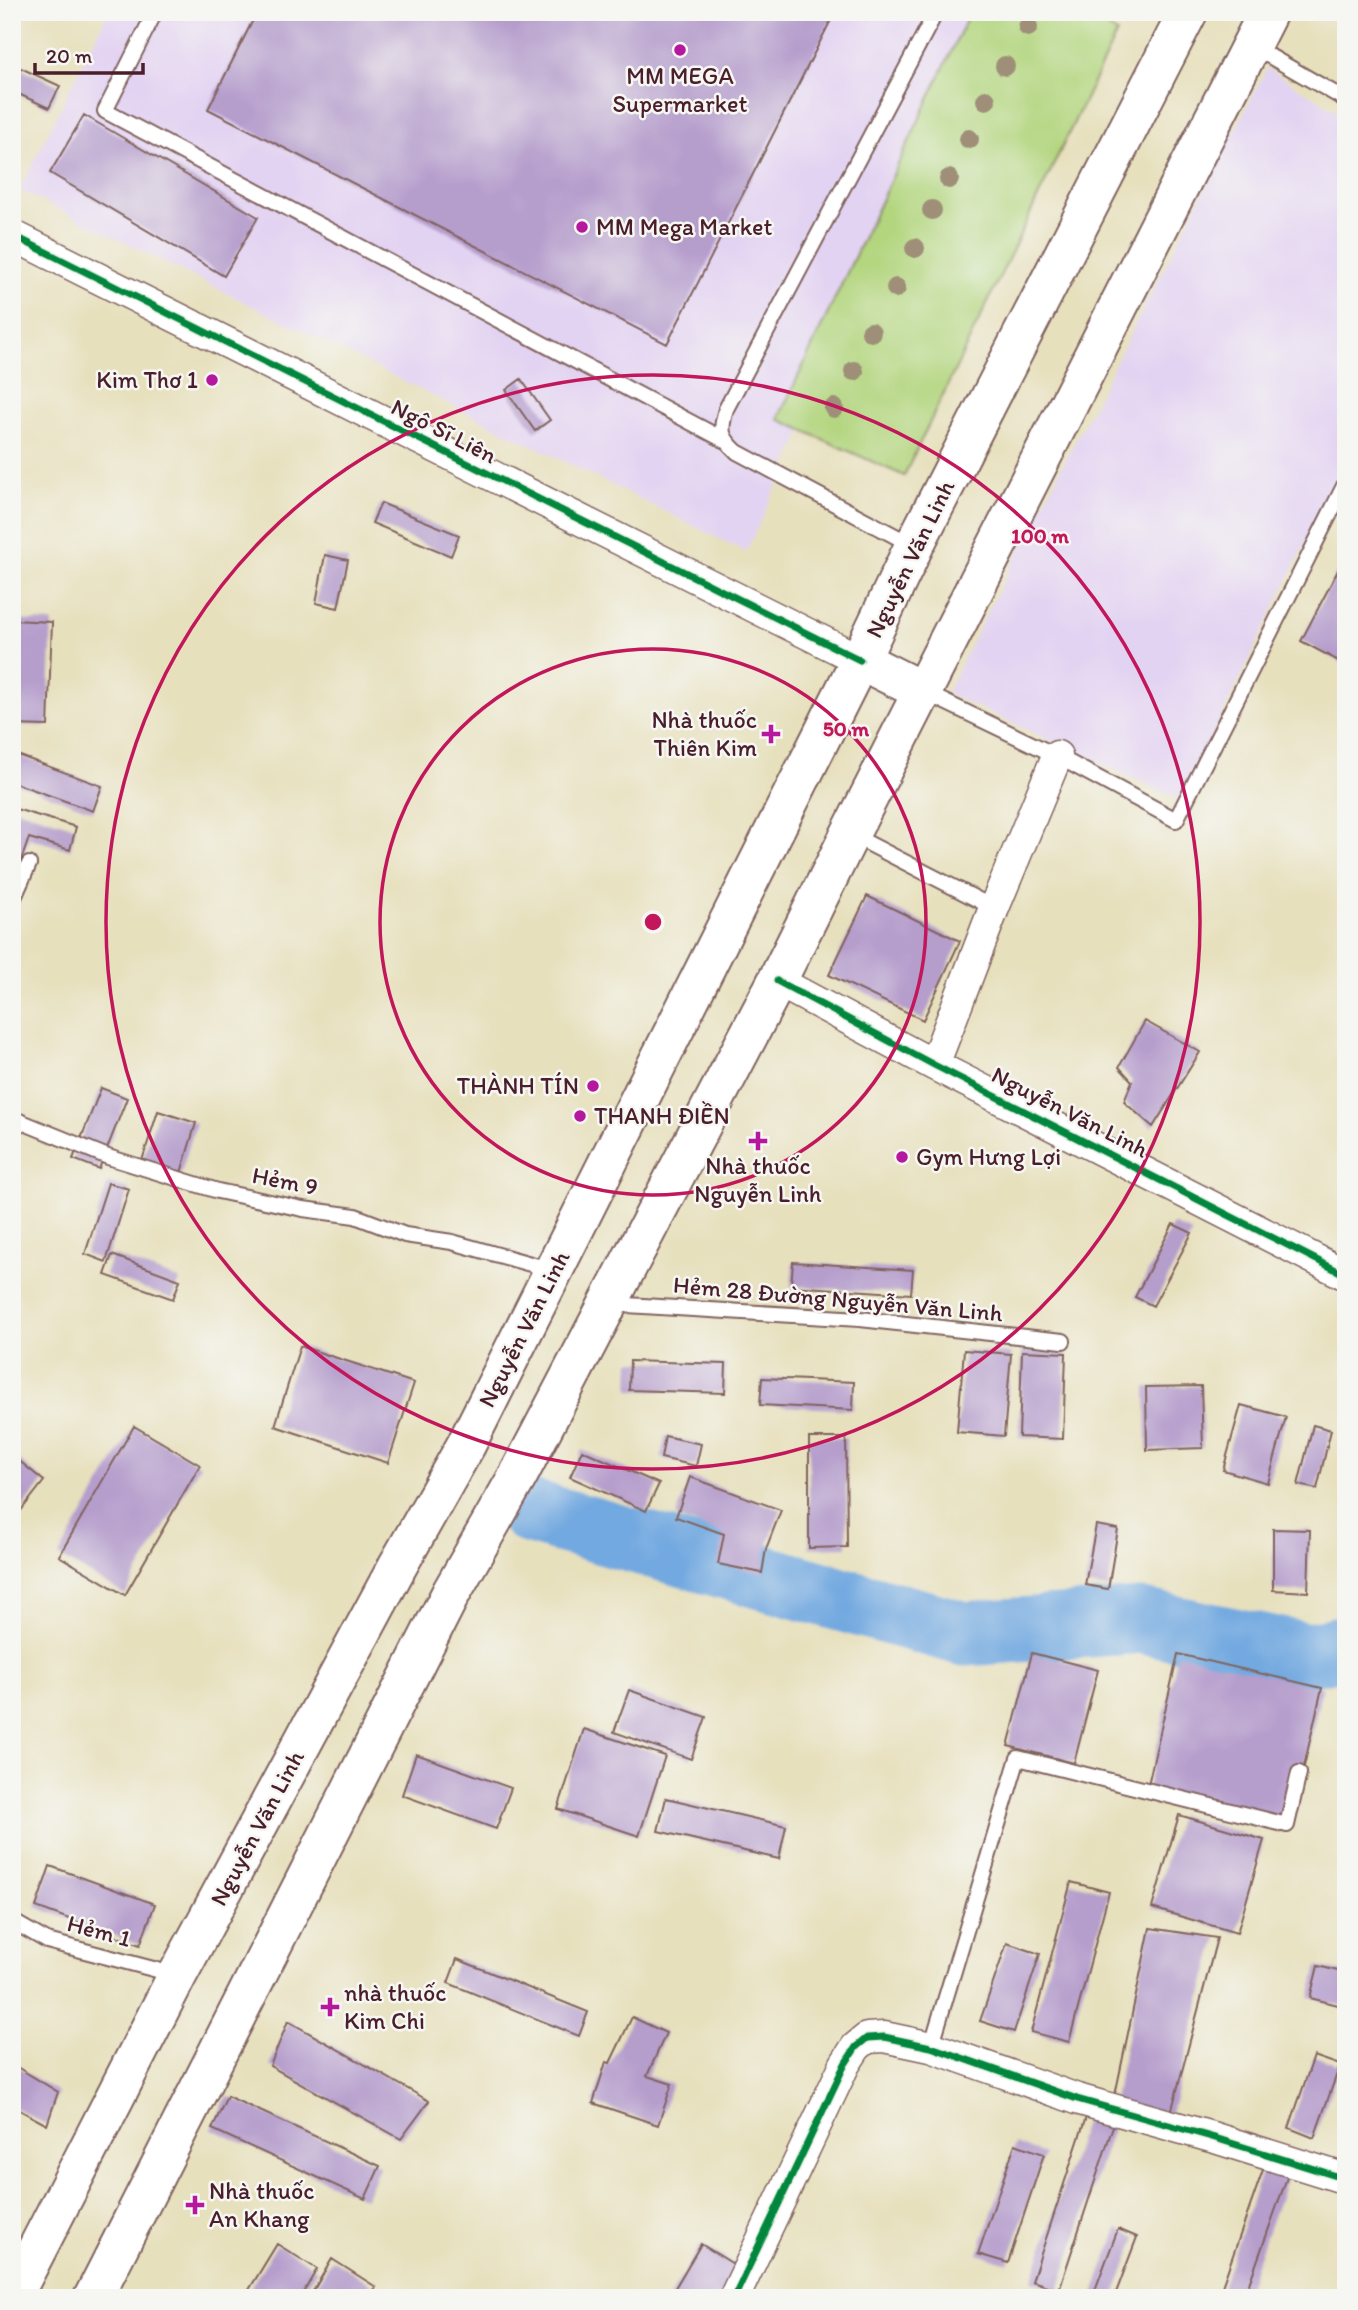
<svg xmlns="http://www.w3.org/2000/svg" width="1358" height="2310" viewBox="0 0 1358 2310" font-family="Itim,sans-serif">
	<rect width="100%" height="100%" fill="#f6f6f2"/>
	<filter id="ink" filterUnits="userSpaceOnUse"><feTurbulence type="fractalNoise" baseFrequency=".0143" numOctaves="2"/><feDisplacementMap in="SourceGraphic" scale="14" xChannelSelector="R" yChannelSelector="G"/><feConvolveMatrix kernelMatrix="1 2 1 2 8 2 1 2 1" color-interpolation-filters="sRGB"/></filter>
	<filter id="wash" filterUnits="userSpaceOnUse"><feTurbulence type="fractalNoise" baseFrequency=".00686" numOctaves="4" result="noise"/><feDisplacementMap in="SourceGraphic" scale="28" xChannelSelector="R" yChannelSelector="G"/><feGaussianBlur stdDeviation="1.57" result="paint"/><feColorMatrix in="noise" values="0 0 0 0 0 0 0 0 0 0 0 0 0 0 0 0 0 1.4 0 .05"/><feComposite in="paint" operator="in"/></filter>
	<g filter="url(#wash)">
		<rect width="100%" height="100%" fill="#e7e0bd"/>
		<path fill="#e3d3f2" d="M108,12H999L746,552L20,190Z
			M1267,68L1346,117V460L1181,800L946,693Z"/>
		<path fill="#b2d57e" stroke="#7e7a54" stroke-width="2" d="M970,12H1083L1117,33L904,476L778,419Z"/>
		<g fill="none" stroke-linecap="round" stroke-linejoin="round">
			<path stroke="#72a9e0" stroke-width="65" d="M531,1512L965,1634L1142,1621L1306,1655L1346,1647"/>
		</g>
		<g id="blocks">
			<path fill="#b59dcc" d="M257,12H835L667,344L208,109Z
				M12,64L60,86L49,108L12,91Z
				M84,115L258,217L224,276L50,173Z
				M521,379L550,420L535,431L506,390Z
				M381,503L459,535L451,556L372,523Z
				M325,555L348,560L338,608L316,603Z
				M1346,555V665L1301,641Z
				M12,620L52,622L48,726L12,725Z
				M12,753L102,786L93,811L12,782Z
				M16,809L76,827L70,850L29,838L17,872L12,870V821Z
				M867,896L960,941L923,1020L829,975Z
				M1145,1021L1200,1052L1153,1127L1124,1102L1132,1081L1119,1067Z
				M101,1088L127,1098L99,1169L73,1159Z
				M158,1111L196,1123L177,1186L138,1173Z
				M108,1183L129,1189L106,1262L85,1254Z
				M1173,1224L1192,1233L1153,1306L1135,1297Z
				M112,1255L180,1280L173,1299L105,1275Z
				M793,1262L913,1270L911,1294L791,1286Z
				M300,1346L414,1383L388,1463L275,1426Z
				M964,1350L1011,1354L1004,1436L957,1432Z
				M1022,1351L1066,1353L1063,1439L1019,1437Z
				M630,1361L726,1364L725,1393L629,1390Z
				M762,1378L854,1382L853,1410L760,1405Z
				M1201,1386L1203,1448L1147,1450L1146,1387Z
				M1241,1405L1286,1417L1268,1483L1223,1470Z
				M1313,1425L1331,1430L1317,1489L1298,1485Z
				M134,1426L200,1465L125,1595L59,1556Z
				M665,1436L701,1444L696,1466L661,1458Z
				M809,1438H846L847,1547L809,1548Z
				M582,1450L659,1484L646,1511L570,1477Z
				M12,1455L44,1481L12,1522Z
				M690,1477L781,1510L766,1549L762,1573L718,1564L724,1534L676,1517Z
				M1096,1525L1118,1529L1108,1589L1085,1585Z
				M1273,1529L1310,1530L1308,1592L1273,1590Z
				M1032,1653L1098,1670L1074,1763L1008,1746Z
				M1178,1654L1322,1688L1291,1823L1147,1789Z
				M629,1690L706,1717L691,1759L614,1732Z
				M584,1729L665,1756L639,1836L558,1809Z
				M416,1754L511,1788L496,1829L402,1795Z
				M666,1798L786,1826L779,1859L658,1831Z
				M1179,1815L1264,1840L1237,1933L1152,1908Z
				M50,1866L155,1904L140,1945L36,1907Z
				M1071,1882L1109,1892L1069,2042L1031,2032Z
				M1150,1928L1217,1938L1171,2113L1113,2105Z
				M1007,1943L1040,1954L1014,2032L980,2021Z
				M457,1959L588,2012L579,2036L448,1983Z
				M1318,1966L1346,1973V2007L1310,1998Z
				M632,2017L666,2033L647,2076L672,2084L658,2125L593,2103L606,2062L610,2063Z
				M288,2021L429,2101L401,2139L270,2066Z
				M1314,2056L1340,2065L1314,2138L1289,2128Z
				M12,2064L58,2092L47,2125L12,2106Z
				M227,2096L380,2166L365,2199L212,2129Z
				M1087,2114L1114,2123L1059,2290L1032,2281Z
				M1015,2144L1044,2154L1008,2263L978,2254Z
				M1265,2164L1289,2172L1244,2298H1218Z
				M1118,2229L1137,2237L1114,2298H1092Z
				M277,2244L317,2269L300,2298H244Z
				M701,2244L738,2267L720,2298H669Z
				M332,2259L376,2287L369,2298H309Z"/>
		</g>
	</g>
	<g filter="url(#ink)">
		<use href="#blocks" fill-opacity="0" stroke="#81635e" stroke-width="2"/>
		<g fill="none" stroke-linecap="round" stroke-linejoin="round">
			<defs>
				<path id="service" d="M155,12L105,111L724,440
					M1252,46L1346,100
					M914,546L737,452C720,436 720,431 726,409L936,12
					M924,692L1057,756L1176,820L1346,482
					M852,835L994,908
					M12,902L29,864
					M12,1118L108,1157L218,1191L303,1209L355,1216L405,1235L452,1242L552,1270
					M610,1304L860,1319L1063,1341
					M12,1921L47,1941L176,1975
					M931,2047L1018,1758L1287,1825L1299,1773"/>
				<path id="minor" d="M12,235L860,660
					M777,981L934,1065L1346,1275
					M934,1065L994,908L1057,756
					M734,2298L845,2064L856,2047L867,2038L884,2037L931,2047L1077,2099L1215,2138L1346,2179"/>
				<path id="trunk" d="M860,660L924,692
					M12,2298L177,1976L397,1567L466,1445L860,660L914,546L1188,12
					M93,2298L451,1593L519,1474L777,981L850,834L1268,12"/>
			</defs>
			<use href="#service" stroke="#81635e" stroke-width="18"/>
			<use href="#minor" stroke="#81635e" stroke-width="33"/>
			<use href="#trunk" stroke="#81635e" stroke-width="42"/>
			<use href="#service" stroke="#fff" stroke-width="14"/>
			<use href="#minor" stroke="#fff" stroke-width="30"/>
			<use href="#trunk" stroke="#fff" stroke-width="38"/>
			<defs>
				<path id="cycleway" d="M12,235L860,660
					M777,981L934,1065L1346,1275
					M734,2298L845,2064L856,2047L867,2038L884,2037L931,2047L1077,2099L1215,2138L1346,2179"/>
			</defs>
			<use href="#cycleway" stroke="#f6f6f2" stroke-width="11"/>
			<use href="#cycleway" stroke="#00873e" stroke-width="7"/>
		</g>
		<g fill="#9f8f78">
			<circle cx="1028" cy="27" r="10"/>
			<circle cx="1005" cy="66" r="10"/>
			<circle cx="986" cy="100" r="10"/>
			<circle cx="969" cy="139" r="10"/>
			<circle cx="949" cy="179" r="10"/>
			<circle cx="932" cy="210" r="10"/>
			<circle cx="915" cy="248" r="10"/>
			<circle cx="896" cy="288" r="10"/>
			<circle cx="871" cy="332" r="10"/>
			<circle cx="854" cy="371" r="10"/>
			<circle cx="834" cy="408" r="10"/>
		</g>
	</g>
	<g fill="none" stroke="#c2185b" stroke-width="3.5">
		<circle cx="653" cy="922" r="273"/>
		<circle cx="653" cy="922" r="547"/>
	</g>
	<g fill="#b5179e" stroke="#f6f6f2" stroke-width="2.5">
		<circle cx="680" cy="50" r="7"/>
		<circle cx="582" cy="227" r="7"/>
		<circle cx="212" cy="380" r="7"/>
		<path d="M767.5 723.5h7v7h7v7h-7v7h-7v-7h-7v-7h7z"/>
		<circle cx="593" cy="1086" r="7"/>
		<circle cx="580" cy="1116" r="7"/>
		<path d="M754.5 1130.5h7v7h7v7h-7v7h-7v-7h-7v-7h7z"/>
		<circle cx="902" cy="1157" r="7"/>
		<path d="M326.5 1996.5h7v7h7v7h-7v7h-7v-7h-7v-7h7z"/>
		<path d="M191.5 2194.5h7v7h7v7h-7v7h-7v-7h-7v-7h7z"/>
	</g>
	<g text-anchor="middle" stroke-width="5" stroke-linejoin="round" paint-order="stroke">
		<g font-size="24" fill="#4a1f2b" stroke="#f6f6f2" text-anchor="start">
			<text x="680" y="84" text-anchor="middle">MM MEGA<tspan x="680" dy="28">Supermarket</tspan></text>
			<text x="596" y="235">MM Mega Market</text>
			<text x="198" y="388" text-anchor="end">Kim Thơ 1</text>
			<text x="757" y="728" text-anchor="end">Nhà thuốc<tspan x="757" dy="28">Thiên Kim</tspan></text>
			<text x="579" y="1094" text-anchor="end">THÀNH TÍN</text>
			<text x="594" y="1124">THANH ĐIỀN</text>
			<text x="916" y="1165">Gym Hưng Lợi</text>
			<text x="758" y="1174" text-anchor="middle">Nhà thuốc<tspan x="758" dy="28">Nguyễn Linh</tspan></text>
			<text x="344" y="2001">nhà thuốc<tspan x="344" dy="28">Kim Chi</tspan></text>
			<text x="209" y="2199">Nhà thuốc<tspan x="209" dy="28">An Khang</tspan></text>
		</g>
		<g font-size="24" fill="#4a1f2b" stroke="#f6f6f2">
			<text transform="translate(444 431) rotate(27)" y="8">Ngô Sĩ Liên</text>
			<text transform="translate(910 559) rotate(-64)" y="8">Nguyễn Văn Linh</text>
			<text transform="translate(1070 1112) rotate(27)" y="8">Nguyễn Văn Linh</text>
			<text transform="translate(285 1181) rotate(11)" y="8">Hẻm 9</text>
			<text transform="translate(838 1299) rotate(5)" y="8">Hẻm 28 Đường Nguyễn Văn Linh</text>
			<text transform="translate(524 1329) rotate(-63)" y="8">Nguyễn Văn Linh</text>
			<text transform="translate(257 1828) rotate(-62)" y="8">Nguyễn Văn Linh</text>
			<text transform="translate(99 1931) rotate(15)" y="8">Hẻm 1</text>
		</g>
	</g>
	<circle cx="653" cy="922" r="10" fill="#c2185b" stroke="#f6f6f2" stroke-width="3.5"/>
	<g font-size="21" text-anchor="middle" font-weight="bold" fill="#c2185b" stroke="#f6f6f2" stroke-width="5" stroke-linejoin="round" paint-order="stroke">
		<text x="1040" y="543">100 m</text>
		<text x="846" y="736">50 m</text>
	</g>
	<rect width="1358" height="2310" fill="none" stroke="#f6f6f2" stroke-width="42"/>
	<path d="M35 63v10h108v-10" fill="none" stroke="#4a1f2b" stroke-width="3.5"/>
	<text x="46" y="63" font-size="21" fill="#4a1f2b" stroke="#f6f6f2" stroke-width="5" paint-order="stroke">20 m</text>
</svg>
